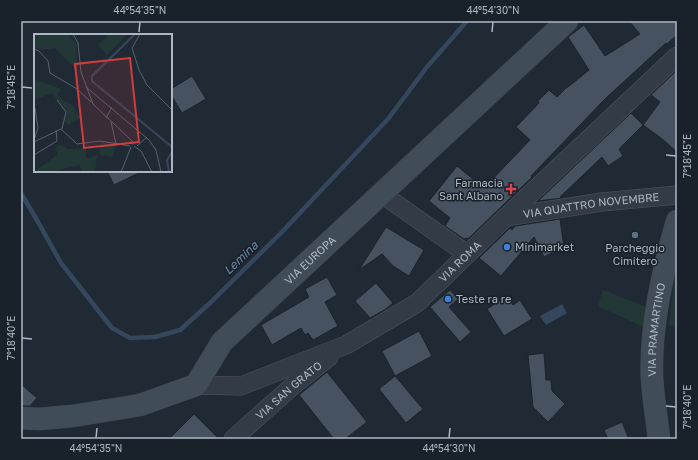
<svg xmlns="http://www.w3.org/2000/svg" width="698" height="460" viewBox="0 0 698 460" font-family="'Golos Text',sans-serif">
	<rect width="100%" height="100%" fill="#202a35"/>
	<path fill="#233737" d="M677,253V326L669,325Z
		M603,290L646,307L643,327L598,306Z"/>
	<path fill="#34475c" d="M562,304L567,313L546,325L540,316Z"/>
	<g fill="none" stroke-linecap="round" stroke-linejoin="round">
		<path stroke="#34475c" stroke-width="4.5" d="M21,193L38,222L61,263L112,328L130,338L155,337L180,330L210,303L282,232L388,119L427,67L467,21"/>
	</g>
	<path fill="#46525f" stroke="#1b232c" d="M629,21H677V35L667,44L666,43L605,99L531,176L532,177L469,238L464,239L445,226L450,218L429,201L457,166L484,188L530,140L516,127L539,103L538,101L549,90L557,97L567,87H568L589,70L568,37L584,25L605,56L640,34Z
		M677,70V152L661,138L643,125L660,102L651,95Z
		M192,76L206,99L182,113L171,95V89Z
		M631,113L643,125L619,149L623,156L608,166L602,157L560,197L562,198L538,201Z
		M107,171H143L114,185Z
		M560,219L564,247L544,257L534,237L501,276L479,258L510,228L512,230L515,226Z
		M386,227L424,250L409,276L393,266L382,254L359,270Z
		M327,277L337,295L325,302L338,326L313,340L308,333L305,335L301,328L272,345L261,325L309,297L305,289Z
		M376,283L393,303L386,309L370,318L355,301Z
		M450,290L458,299L449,307L471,332L460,342L430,307Z
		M507,296L513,305L520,300L532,319L504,336L487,309Z
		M419,331L432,356L395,376L382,351Z
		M544,353L546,380H551L552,391L565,404L548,422L533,407L528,355Z
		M327,372L367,422L345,439H334L299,395Z
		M395,376L423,409L406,423L379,389Z
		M21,384L37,398L30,406H21Z
		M194,414L219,439H169Z
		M622,422L629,439H608L604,430Z"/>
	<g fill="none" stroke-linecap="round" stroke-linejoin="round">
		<defs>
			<g id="street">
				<path d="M382,194L467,254"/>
				<path id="s1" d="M506,217L602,202L677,195"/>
				<path id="s2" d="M196,385L241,386L346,345L417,303L506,217L677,56"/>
				<path id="s3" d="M233,439L296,383L329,357"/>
			</g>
			<g id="secondary">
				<path id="s4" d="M21,418L39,419L73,416L140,405L196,385L222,342L567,21"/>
				<path id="s5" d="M659,439C657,419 653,398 652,378C650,326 663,271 677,221"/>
			</g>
		</defs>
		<use href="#street" stroke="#4e5761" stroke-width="19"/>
		<use href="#secondary" stroke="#3d454f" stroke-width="23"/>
		<use href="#street" stroke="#333c46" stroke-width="18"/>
		<use href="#secondary" stroke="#414c59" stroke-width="22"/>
	</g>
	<path fill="none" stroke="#adb7c3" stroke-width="1.5" d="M139,32L140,22M492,32L493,22M22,87L32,88M666,155L676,156M22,338L32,339M666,406L676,407M96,438L97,428M449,438L450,428"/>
	<path fill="#e0444e" stroke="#19212a" stroke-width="1.5" d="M509 183h4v4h4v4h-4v4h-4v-4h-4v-4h4z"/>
	<circle fill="#5c6f8a" stroke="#19212a" stroke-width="1.5" cx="635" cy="235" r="4"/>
	<g fill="#3f7fe0" stroke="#19212a" stroke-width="1.5">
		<circle cx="507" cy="247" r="4"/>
		<circle cx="448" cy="299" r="4"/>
	</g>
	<g text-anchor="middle" stroke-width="3" stroke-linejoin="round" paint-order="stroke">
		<g font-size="11" fill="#adb7c3" stroke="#19212a" text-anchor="start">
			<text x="503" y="187" text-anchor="end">Farmacia<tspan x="503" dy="13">Sant Albano</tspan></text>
			<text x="515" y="251">Minimarket</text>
			<text x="635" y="252" text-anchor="middle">Parcheggio<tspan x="635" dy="13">Cimitero</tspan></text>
			<text x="456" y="303">Teste ra re</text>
		</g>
		<g font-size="11" fill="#adb7c3" stroke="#19212a">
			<text dy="4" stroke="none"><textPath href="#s1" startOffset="86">VIA QUATTRO NOVEMBRE</textPath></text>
			<text dy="4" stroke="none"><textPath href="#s4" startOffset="350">VIA EUROPA</textPath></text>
			<text dy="4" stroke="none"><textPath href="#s2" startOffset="300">VIA ROMA</textPath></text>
			<text dy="4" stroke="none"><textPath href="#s5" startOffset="110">VIA PRAMARTINO</textPath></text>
			<text dy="4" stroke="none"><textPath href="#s3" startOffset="74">VIA SAN GRATO</textPath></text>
		</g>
		<g font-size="12" font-style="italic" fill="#6f8aa6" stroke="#19212a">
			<text transform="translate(241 258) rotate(-44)" y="4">Lemina</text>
		</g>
	</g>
	<g transform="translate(34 34)">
		<rect width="138" height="138" fill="#202a35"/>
		<path d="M0,0H33L42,9L43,36L21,14L8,16L0,13ZM75,0H94L73,21L64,11ZM0,45L27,55L23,60L30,67L38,70L47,84L34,91L31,88L33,78L18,59L0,66ZM66,109L82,111L78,123L66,121ZM26,111L34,115L52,114V125L63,121L61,138H49L45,131L18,138H0L23,121L22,113Z" fill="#233737"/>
		<path fill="none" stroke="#34475c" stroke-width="2" d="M101,0L58,42V47L138,113M135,138L133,126L138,118"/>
		<path fill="none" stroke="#58626e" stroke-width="1" d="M39,0L44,9L47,38L59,70L98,107L99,111M106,0L98,14L105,36L113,51L138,76M0,15L5,17L14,27L16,39L43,55L57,68M52,53L115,106L122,116L127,138M23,66L32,78L28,95M72,84L78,73M77,88L82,110M0,106L4,94L1,74M0,108L27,95L43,110L66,107L96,112M100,112L107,117L118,138M103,112L113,103M0,121L23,107L22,96M87,138L97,113"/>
		<path fill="#d03d3f" fill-opacity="0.15" stroke="#d03d3f" stroke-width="2" d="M96,24L105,108L50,114L41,30Z"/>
		<rect width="138" height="138" fill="none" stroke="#adb7c3" stroke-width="2"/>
	</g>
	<rect width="698" height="460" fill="none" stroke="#19212a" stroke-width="44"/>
	<rect x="22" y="22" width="654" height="416" fill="none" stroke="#adb7c3" stroke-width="1.5"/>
	<g font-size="10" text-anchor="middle" fill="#adb7c3">
		<text x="140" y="14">44°54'35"N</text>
		<text x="493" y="14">44°54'30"N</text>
		<text transform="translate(11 87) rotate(-90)" y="4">7°18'45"E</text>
		<text transform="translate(687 156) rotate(-90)" y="4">7°18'45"E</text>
		<text transform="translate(11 338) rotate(-90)" y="4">7°18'40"E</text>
		<text transform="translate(687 407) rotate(-90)" y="4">7°18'40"E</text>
		<text x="96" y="452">44°54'35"N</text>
		<text x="449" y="452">44°54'30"N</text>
	</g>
</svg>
